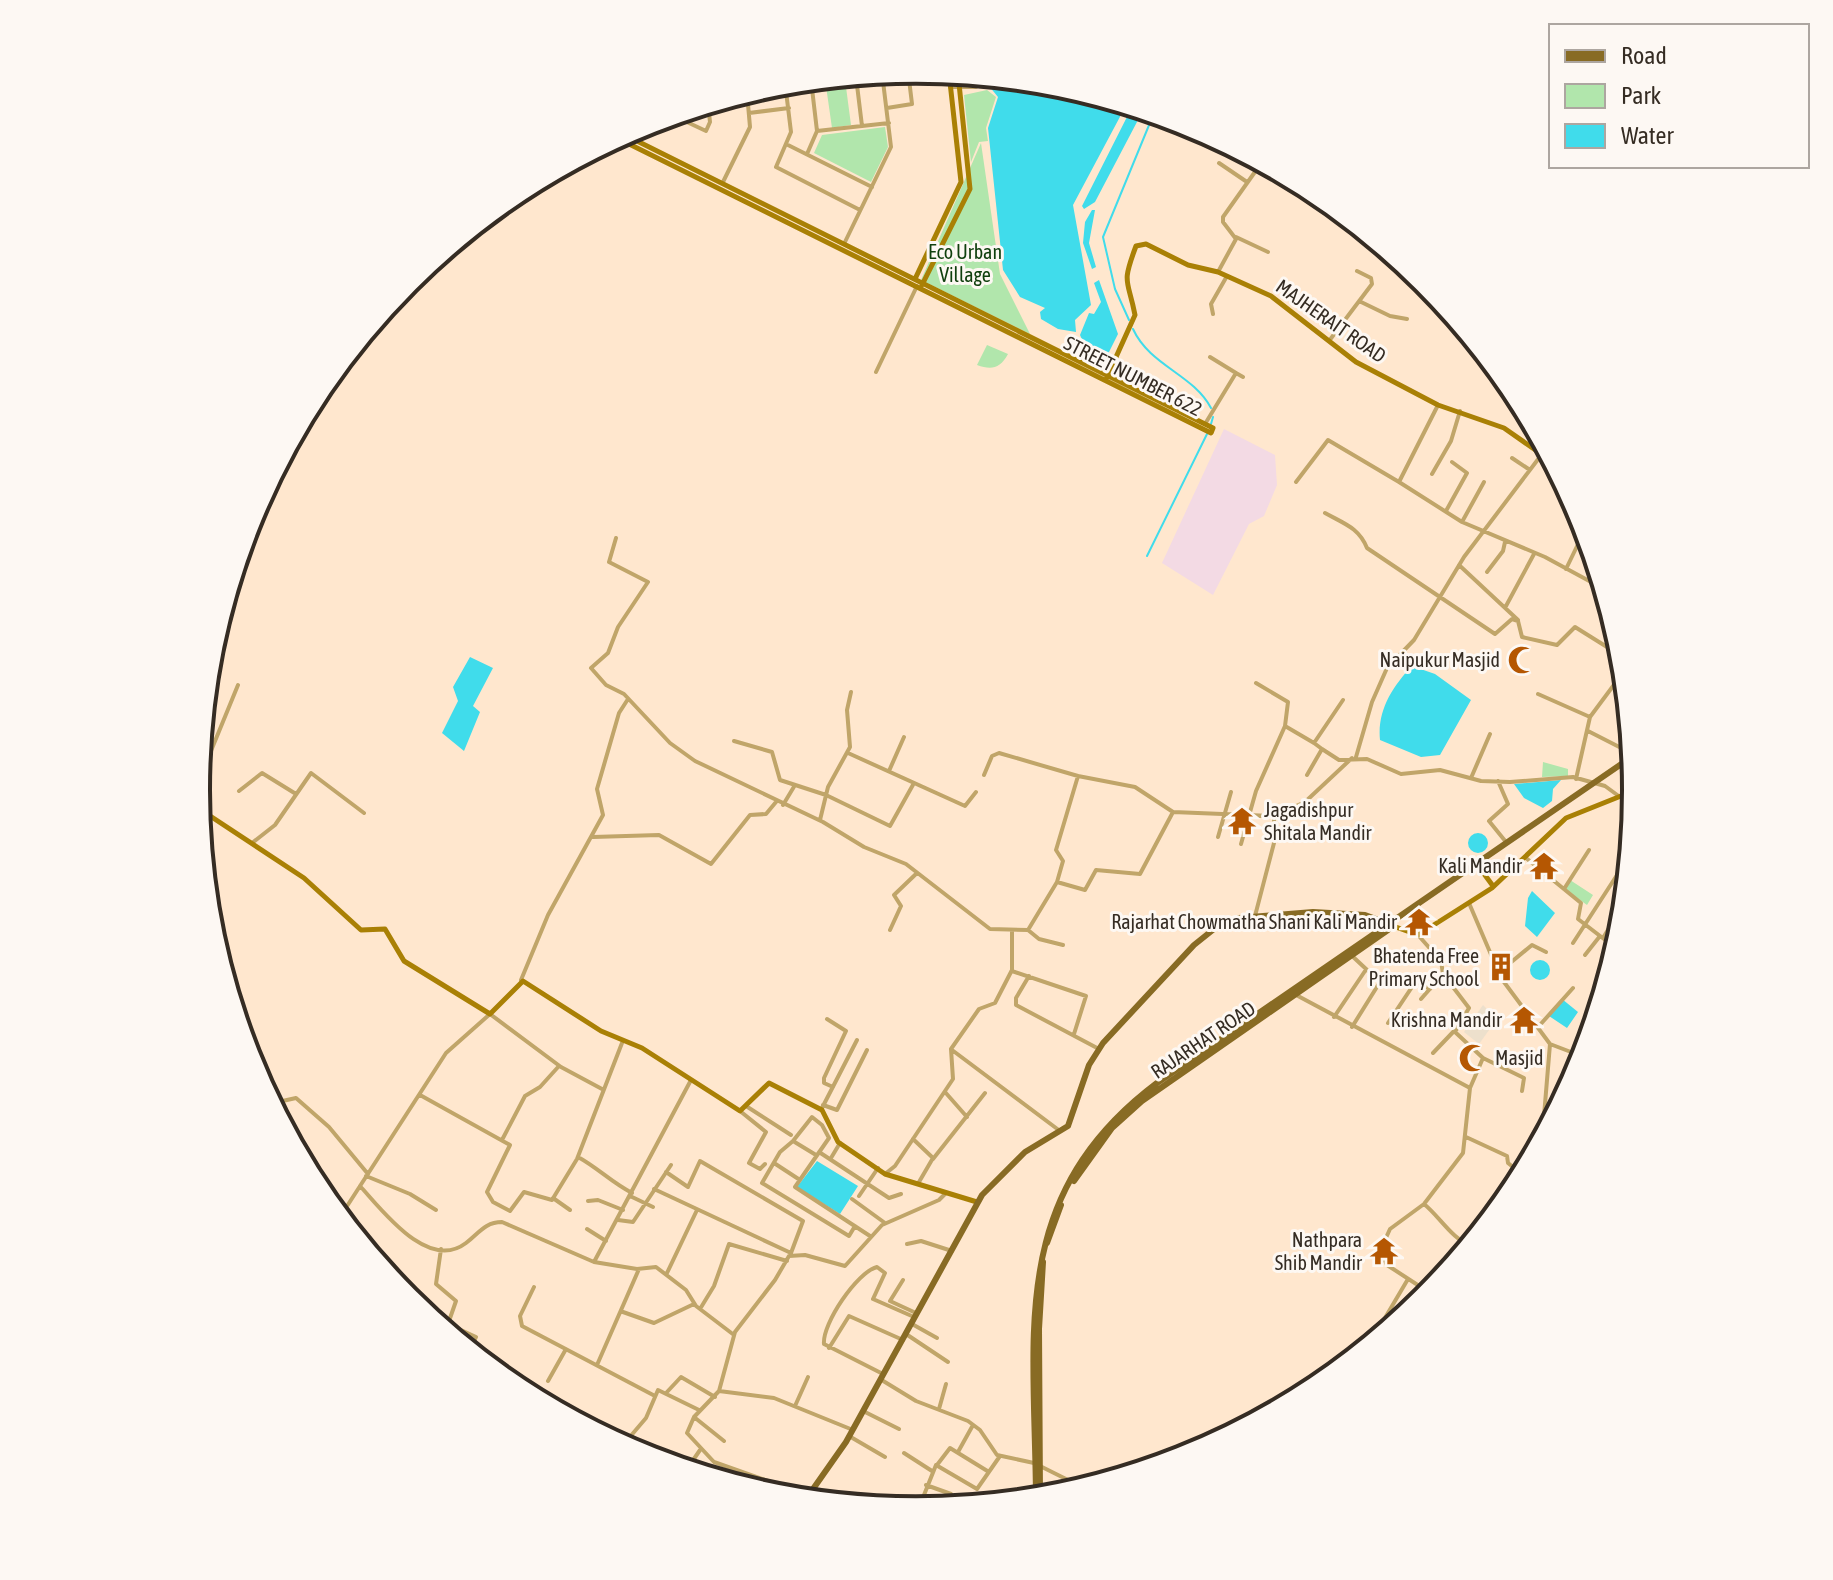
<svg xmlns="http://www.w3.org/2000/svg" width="1833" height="1580" viewBox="0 0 1833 1580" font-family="'Asap Condensed',sans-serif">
	<rect width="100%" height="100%" fill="#ffe7ce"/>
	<path fill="#f3dae4" d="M1224,429L1275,455L1277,485L1264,516L1249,524L1213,595L1162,563Z"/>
	<path fill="#ede0cc" d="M1483,1005L1497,1019L1479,1044L1464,1032Z"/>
	<path fill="#b1e6ac" d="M879,74V77L871,78V84L846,87L851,125L832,128L825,79Z
		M987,90L996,97L986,128L988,141L979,142L971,162L964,95Z
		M885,127L888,147L871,182L814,153L822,135Z
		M981,143L1000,274L1030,334L921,280Z
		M987,345L1008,354C1000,369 991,370 977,365Z
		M1543,762L1568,769V776L1542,777Z
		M1570,880L1593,895L1587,905L1565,889Z"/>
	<path fill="#40dceb" d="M994,78L1057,84L1117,102L1122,113L1073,205L1091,305L1075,320L1076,332L1058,329L1041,319L1040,312L1045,308L1020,297L1003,270L988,128L998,97L989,86Z
		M1132,107L1142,110L1138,120L1095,202L1084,209L1082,206Z
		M1092,210H1095L1089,243L1096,267L1092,269L1083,243L1085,222Z
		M1099,280L1118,334L1108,354L1085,346L1080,335L1089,313L1094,314L1101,302L1094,283Z
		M470,657L493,668L473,706L480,712L464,751L442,733L458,701L453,687Z
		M1412,666L1435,674L1471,700L1440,755L1421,757L1380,740C1377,711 1392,687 1412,666Z
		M1561,780L1553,789L1552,801L1543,808L1524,798L1514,784Z
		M1468 843a10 10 0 1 1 20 0a10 10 0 1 1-20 0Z
		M1532,891L1555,913L1537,937L1525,926L1528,898Z
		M1530 970a10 10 0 1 1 20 0a10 10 0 1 1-20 0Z
		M1562,999L1578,1012L1567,1028L1549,1016Z
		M817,1161L858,1186L840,1214L797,1187Z"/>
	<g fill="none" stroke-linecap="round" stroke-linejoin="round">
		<path stroke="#40dceb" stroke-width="2" d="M1129,320L1115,289L1103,237L1154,113
			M1133,329C1150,366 1193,374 1211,408
			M1211,424L1213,417
			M1147,556L1207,434"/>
		<path stroke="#c0a569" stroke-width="4" d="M785,83L791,132L776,167L860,210
			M857,85L862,126
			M950,87H976L988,77
			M887,108L912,104L908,71
			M749,113L789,108
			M672,115L706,131L710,122L708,104
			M817,131L889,123
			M639,142L649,122
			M786,144L872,187
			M807,154L817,131L811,80
			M1219,163L1247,182
			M723,182L750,127L747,93
			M1236,237L1268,252
			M844,244L891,147L882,73
			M1218,272L1236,239L1223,222V217L1262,162
			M1359,301L1390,316L1407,319
			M1213,314L1211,304L1227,276
			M1329,341L1372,284L1371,278L1357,271
			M876,372L917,286
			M1236,373L1243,377
			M1438,405L1399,482L1462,522L1545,557L1604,589
			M1205,424L1236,373L1210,357
			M1512,458L1530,470
			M1432,474L1451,441L1460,411
			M1296,482L1328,440L1399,482
			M1446,511L1467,473L1452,462
			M1325,513C1345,524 1359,528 1367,548L1495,634L1512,619L1518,621L1522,637L1557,645L1575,627L1623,657
			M1462,522L1484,482
			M616,538L609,562L648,582L618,627L608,653L591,668L606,685L624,694L670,743L695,761L823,822L864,847L906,864L990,929L1028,930L1057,882L1085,890L1096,870L1140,874L1173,812L1274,816V843L1255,916
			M1459,565L1518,620
			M1566,569L1581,538L1575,518L1579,510
			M1487,572L1503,551L1505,542
			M1506,606L1534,554
			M1619,678L1624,668
			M1256,683L1288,702L1285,726L1314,743L1343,700
			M1538,694L1590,717L1619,678L1626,684
			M1588,731L1633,754
			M734,741L772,752L780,780L826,795L890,826L914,783
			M1322,749L1339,760L1367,759L1401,774L1440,770L1481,781L1510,782L1573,777L1605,786L1620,797
			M848,753L965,806L976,792
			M1356,757L1372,702L1387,668L1414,640L1464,557L1539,458L1543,442
			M889,771L904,737
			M984,775L992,756L999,753L1078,776L1135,787L1173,812
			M1307,775L1322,749L1314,743
			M1471,778L1490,734
			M1576,779L1590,717
			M1498,781L1508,804L1489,821L1506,842
			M197,785L238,685
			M239,791L262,773L296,794
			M783,805L795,785
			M1274,816L1305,802L1352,758
			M820,820L828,787L850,747L847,710L851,692
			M593,837L659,835L711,864L750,815L766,814L776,802
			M1218,837L1231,792
			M252,843L275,825L311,773L364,813
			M1241,844L1256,791L1285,726
			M1526,858L1581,903L1578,919L1617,949
			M1057,882L1063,861L1056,850L1078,776
			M1564,889L1589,850
			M1469,903L1501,978L1550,1044L1542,1140
			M890,930L901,906L894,895L917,873
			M1028,930L1039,939L1063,945
			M1012,932V971L1086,996L1074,1034
			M1603,938L1626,900
			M1573,943L1630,855
			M1350,954L1380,982L1352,1027
			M1585,955L1600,936
			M1498,973L1532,945L1546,952
			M1029,976L1016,998V1005L1099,1049
			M521,980L548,915L603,815L597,789L619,713L628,699
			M1298,996L1470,1088L1483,1058L1455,1032L1469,1008L1443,974L1441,961L1418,935
			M1421,999L1443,974
			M1334,1017L1365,971
			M827,1019L846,1031L824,1078V1083L833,1087
			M1388,1023L1416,981L1430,989
			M1539,1026L1573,988
			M242,1036L258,1048L256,1074L278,1102L296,1098L329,1127L368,1174
			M1550,1044L1584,1057
			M952,1050L1060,1131
			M1433,1053L1455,1030
			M1575,1053L1595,1023
			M1483,1058L1524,1078L1522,1091
			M945,1092L967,1117
			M420,1095L510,1145L487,1192L493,1202L510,1211L524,1192L552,1200L577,1159L622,1043
			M823,1105L837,1110L867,1050
			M746,1106L791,1135
			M822,1108L857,1040
			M740,1111L766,1132L749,1163L760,1169L765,1164
			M1466,1137L1507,1156L1508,1163L1523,1175
			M913,1139L933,1158L919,1182
			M502,1140L525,1096L540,1087L559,1066
			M793,1141L812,1117L822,1125L829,1138L795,1187L870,1236
			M819,1152L889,1198L901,1194
			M816,1155L793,1141L780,1152L762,1183L849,1236L855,1226
			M578,1157C598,1168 611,1182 632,1193
			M831,1158L840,1143
			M933,1159L985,1093
			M774,1163L800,1180
			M666,1172L688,1187L700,1161L803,1221L791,1253
			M885,1174L895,1166L953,1079L951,1049L979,1009L995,1003L1012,970
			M366,1176L410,1194L436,1210
			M360,1186C382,1210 428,1272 466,1243C479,1233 485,1222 502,1222L594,1262L637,1269L656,1267L686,1290L696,1306L734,1335
			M654,1189L791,1253
			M630,1196L653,1207
			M859,1196L878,1168
			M553,1198L570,1210
			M852,1199L885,1223
			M588,1201L598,1200L623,1210
			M1424,1204C1439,1216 1453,1240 1470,1245
			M340,1217L446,1053L490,1014L561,1067L602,1089
			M618,1220L633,1222L671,1165
			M587,1229L606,1241
			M907,1244L921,1241L952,1251
			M441,1249L436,1284L456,1301L448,1324L476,1337L470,1350
			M594,1262L691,1080
			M667,1273L697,1210
			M903,1280L890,1301L916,1313
			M534,1287L520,1316L522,1326L655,1396
			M1430,1293L1387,1265L1380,1251L1390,1229L1424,1204L1463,1153L1470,1088
			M700,1309L714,1286L729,1244L787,1261
			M623,1312L654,1323L694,1304
			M912,1324L937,1338
			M906,1334L948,1362
			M1369,1345L1408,1279
			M829,1348L849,1316L903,1340
			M597,1365L639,1269
			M883,1374L824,1344C822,1324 857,1272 877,1267L885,1273L873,1299L914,1317
			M880,1379L916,1401L968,1421L980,1430L997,1455L1034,1463
			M548,1381L566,1349
			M719,1391L774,1398L853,1430
			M667,1392L681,1377L715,1397
			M795,1406L808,1377
			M939,1409L946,1384
			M863,1411L899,1429
			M694,1417L724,1441
			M849,1436L885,1457
			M623,1445L646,1418L658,1390L699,1410
			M958,1452L973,1425
			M904,1453L932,1471
			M1178,1458L1180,1459
			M937,1465L950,1448L989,1472
			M1040,1466L1084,1488
			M687,1469L700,1450
			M1134,1473L1137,1467
			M926,1485L951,1494
			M799,1498L771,1482L714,1462L687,1433L694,1417L719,1391L735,1332L775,1280L789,1256L805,1255L845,1266L882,1225L939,1200L946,1193
			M920,1501L940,1508
			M918,1510L936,1465L977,1489L1000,1456"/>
		<path stroke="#a98005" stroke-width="5" d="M623,134L1213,428
			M617,138L1211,433L1213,428
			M915,279L961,182L949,73
			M922,285L970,189L958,74
			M1107,377L1135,315C1128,278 1121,286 1136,246L1146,244L1188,265L1218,272L1271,296L1356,362L1438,405L1504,428L1554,463
			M198,808L304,878L361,930L385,929L404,961L490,1014L523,981L601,1031L642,1048L740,1111L769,1083L822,1110L838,1142L885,1174L977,1202
			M1479,867L1493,886
			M1393,926L1418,935L1492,888L1566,818L1636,790"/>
		<path stroke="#886b24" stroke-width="6" d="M1074,1181L1112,1128L1142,1101L1388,930
			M1047,1243L1061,1205
			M1036,1498C1035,1332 1007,1196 1157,1083L1633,756
			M1040,1498L1039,1329L1043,1262
			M806,1499L846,1442L982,1195L1025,1152L1068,1126L1089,1065L1103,1043L1194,945L1219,925L1239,918L1313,912L1365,915L1390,924"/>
	</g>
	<defs>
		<symbol id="mosque-bare" viewBox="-9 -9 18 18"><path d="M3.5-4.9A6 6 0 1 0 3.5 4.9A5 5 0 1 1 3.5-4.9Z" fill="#b55702" stroke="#fdf8f3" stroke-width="2.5" paint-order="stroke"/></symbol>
		<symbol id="temple-bare" viewBox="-9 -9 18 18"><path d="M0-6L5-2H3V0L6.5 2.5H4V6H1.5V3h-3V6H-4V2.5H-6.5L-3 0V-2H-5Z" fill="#b55702" stroke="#fdf8f3" stroke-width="2.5" paint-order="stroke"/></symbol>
		<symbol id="building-bare" viewBox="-9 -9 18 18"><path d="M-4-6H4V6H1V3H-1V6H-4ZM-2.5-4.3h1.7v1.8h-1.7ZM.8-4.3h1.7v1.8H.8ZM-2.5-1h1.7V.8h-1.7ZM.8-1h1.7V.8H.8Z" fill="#b55702" stroke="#fdf8f3" stroke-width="2.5" paint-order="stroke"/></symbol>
	</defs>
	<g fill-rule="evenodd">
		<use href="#mosque-bare" x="1502" y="640" width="40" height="40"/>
		<use href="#temple-bare" x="1222" y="801" width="40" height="40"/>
		<use href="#temple-bare" x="1524" y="846" width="40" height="40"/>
		<use href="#temple-bare" x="1399" y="902" width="40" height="40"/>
		<use href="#building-bare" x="1481" y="947" width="40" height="40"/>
		<use href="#temple-bare" x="1504" y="1000" width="40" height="40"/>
		<use href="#mosque-bare" x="1453" y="1038" width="40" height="40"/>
		<use href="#temple-bare" x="1364" y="1231" width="40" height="40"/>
	</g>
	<g text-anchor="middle" stroke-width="6" stroke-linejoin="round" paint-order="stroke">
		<g font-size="20" fill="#10400e" stroke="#fdf8f3">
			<text x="965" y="259">Eco Urban<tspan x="965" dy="23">Village</tspan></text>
		</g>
		<g font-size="20" fill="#352c23" stroke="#fdf8f3">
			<text transform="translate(1331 321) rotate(35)" y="7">MAJHERAIT ROAD</text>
			<text transform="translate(1133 376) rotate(27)" y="7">STREET NUMBER 622</text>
			<text transform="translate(1203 1040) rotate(-34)" y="7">RAJARHAT ROAD</text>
		</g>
		<g font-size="20" fill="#352c23" stroke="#fdf8f3" text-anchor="end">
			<text x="1500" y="667">Naipukur Masjid</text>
			<text x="1264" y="817" text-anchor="start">Jagadishpur<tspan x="1264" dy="23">Shitala Mandir</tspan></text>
			<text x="1522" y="873">Kali Mandir</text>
			<text x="1397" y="929">Rajarhat Chowmatha Shani Kali Mandir</text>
			<text x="1479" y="963">Bhatenda Free<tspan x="1479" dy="23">Primary School</tspan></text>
			<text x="1502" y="1027">Krishna Mandir</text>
			<text x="1495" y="1065" text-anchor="start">Masjid</text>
			<text x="1362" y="1247">Nathpara<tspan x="1362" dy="23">Shib Mandir</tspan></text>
		</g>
	</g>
	<path d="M0 0H1833V1580H0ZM210 790a706 706 0 1 1 1412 0a706 706 0 1 1-1412 0Z" fill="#fdf8f3" fill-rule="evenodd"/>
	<path fill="none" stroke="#352c23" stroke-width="4" d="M210 790a706 706 0 1 1 1412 0a706 706 0 1 1-1412 0Z"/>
	<rect x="1549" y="24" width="260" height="144" fill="#fdf8f3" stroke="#ada6a0" stroke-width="2"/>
	<rect x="1565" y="50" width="40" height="12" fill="#886b24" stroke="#ada6a0" stroke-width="2"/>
	<text x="1621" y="64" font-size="24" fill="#352c23">Road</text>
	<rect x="1565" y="84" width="40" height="24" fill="#b1e6ac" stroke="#ada6a0" stroke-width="2"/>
	<text x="1621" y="104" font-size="24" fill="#352c23">Park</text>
	<rect x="1565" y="124" width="40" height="24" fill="#40dceb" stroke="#ada6a0" stroke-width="2"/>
	<text x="1621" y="144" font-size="24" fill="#352c23">Water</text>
</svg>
